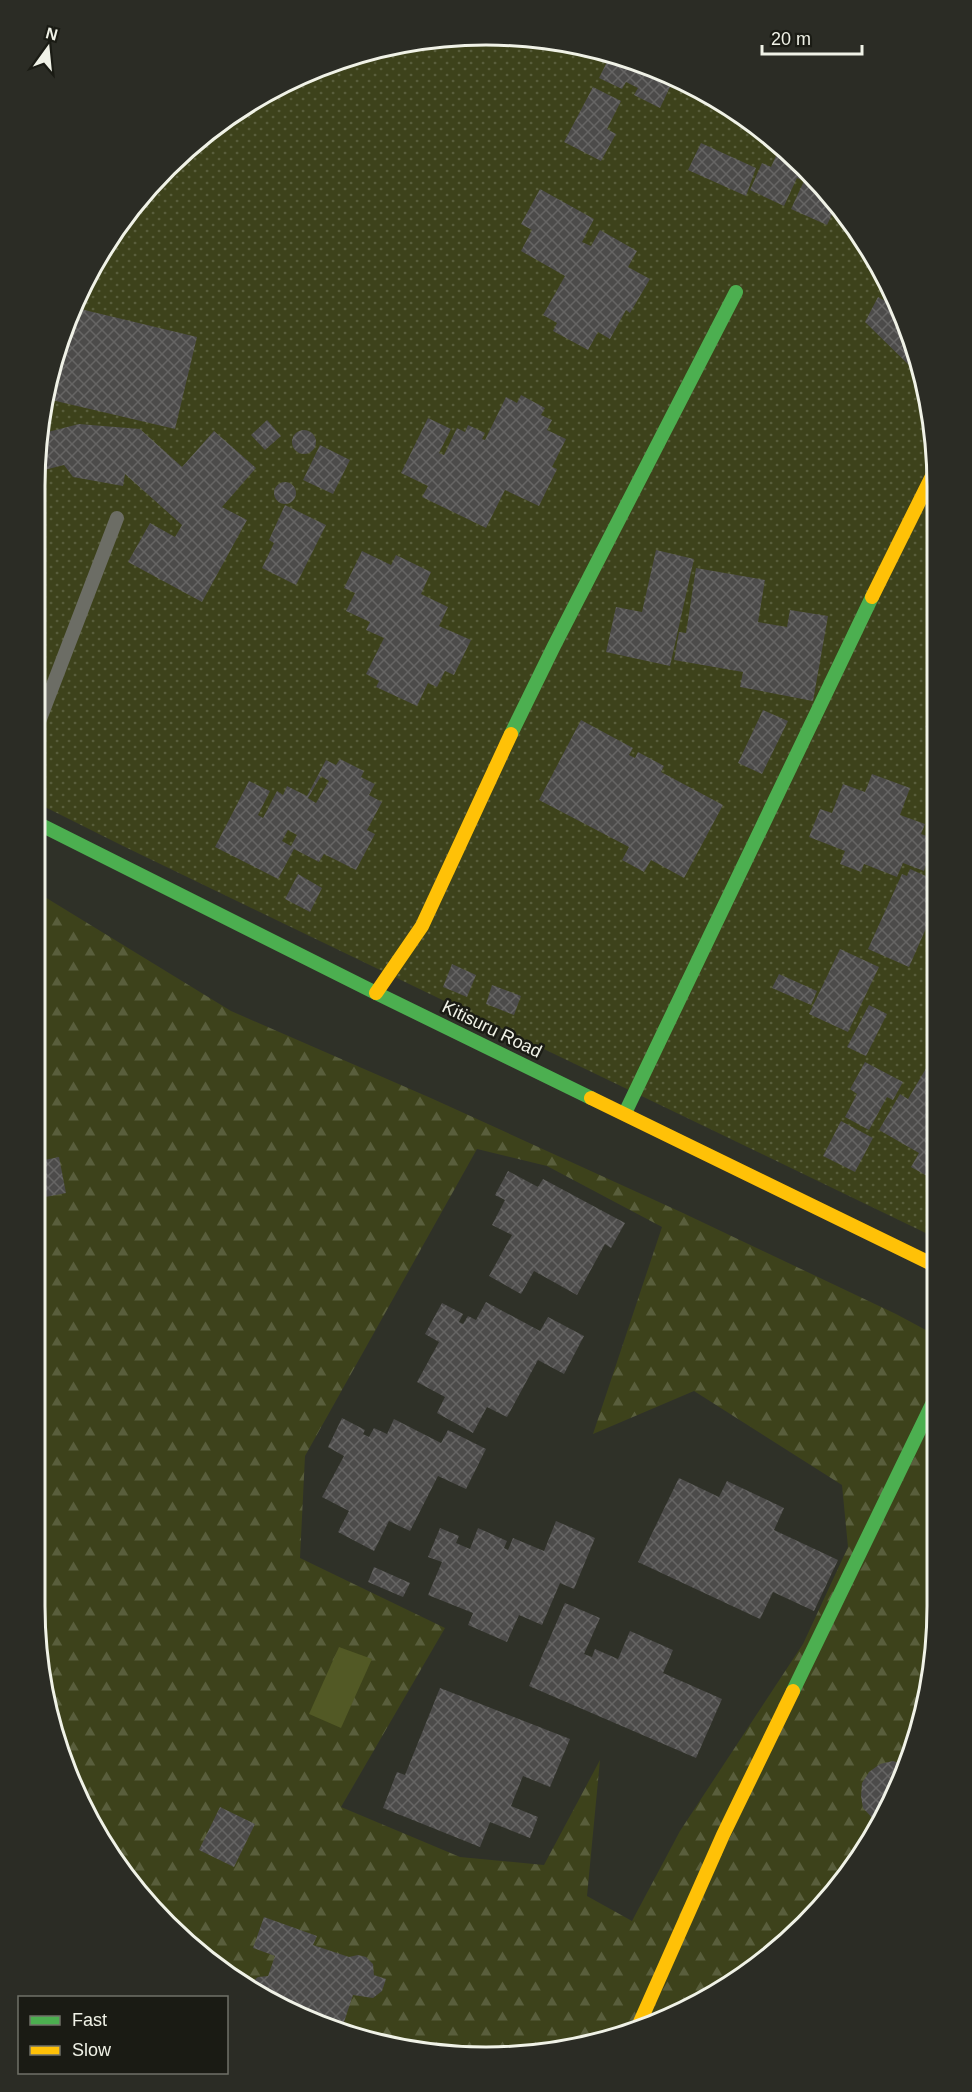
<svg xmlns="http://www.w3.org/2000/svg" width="972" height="2092" viewBox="0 0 972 2092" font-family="Helvetica,sans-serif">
	<defs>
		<pattern id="grass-dots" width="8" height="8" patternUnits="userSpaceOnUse" patternTransform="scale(1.5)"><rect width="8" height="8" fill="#3d421b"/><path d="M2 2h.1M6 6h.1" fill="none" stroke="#595e3c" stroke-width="1.8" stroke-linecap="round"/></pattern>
		<pattern id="forest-firs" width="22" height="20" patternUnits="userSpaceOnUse" patternTransform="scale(1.5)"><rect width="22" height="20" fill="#3d421b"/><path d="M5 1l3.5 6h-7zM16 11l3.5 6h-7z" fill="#595e3c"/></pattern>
		<pattern id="building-cross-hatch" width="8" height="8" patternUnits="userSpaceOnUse" patternTransform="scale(1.5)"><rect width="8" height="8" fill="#4c4b4a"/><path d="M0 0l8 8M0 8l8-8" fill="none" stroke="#666564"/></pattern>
	</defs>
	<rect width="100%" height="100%" fill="#2f3128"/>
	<path fill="url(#grass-dots)" d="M486,35L574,43L658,69L761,128L844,211L903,313L934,427L936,1238L123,846L35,802V486L43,398L69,314L110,235L167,167L235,111L313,69L398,43Z"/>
	<path fill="url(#forest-firs)" fill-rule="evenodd" d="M35,891L231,1011L433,1099L683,1213L896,1314L937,1336V1606L929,1694L903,1778L825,1904L711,1997L631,2034L545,2054L398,2049L261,1997L146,1903L95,1831L59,1751L35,1606ZM477,1149L547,1166L662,1227L593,1434L694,1391L842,1485L848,1547L803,1644L680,1831L632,1921L587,1896L600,1760L544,1865L460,1857L341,1807L445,1628L300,1558L305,1456Z"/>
	<path fill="#525925" d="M339,1647L372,1659L341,1728L309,1714Z"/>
	<path fill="url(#building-cross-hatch)" fill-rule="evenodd" d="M611,54L658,69L702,94L699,98L671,85L660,108L634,95L638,88L626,82L622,89L599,78Z
		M593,87L621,101L607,129L616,134L601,161L564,142Z
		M701,143L756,168L746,196L688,170Z
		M780,147L837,204L827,225L791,209L804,181L797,178L784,206L750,190L762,163L771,167Z
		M540,189L594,219L582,242L591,246L600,230L637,251L628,267L650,279L630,313L626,310L610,339L598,332L588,350L553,331L557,323L543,315L565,276L521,251L532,230L521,224Z
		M878,297L900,309L903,313L920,376L865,322Z
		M72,307L197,337L175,429L43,398Z
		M521,395L545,408L541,415L552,420L547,430L566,439L552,467L557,469L539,506L505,490L486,528L422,497L428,486L401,473L428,418L451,429L439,453L444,455L457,428L465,432L468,425L485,433L482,439L485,440L506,397L517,403Z
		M267,420L281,436L265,450L251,435Z
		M79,424L140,429L182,467L214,431L256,468L222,507L247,520L202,602L128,562L150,523L175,537L182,525L125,474L123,486L73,477L64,465L36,472L40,434Z
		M292 442a12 12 0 1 1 24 0a12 12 0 1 1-24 0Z
		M320,445L350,460L333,494L303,480Z
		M274 493a11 11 0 1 1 22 0a11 11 0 1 1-22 0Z
		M285,505L326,525L296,585L262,568L274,543L269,540Z
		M656,550L694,559L670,666L606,652L616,607L642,612Z
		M362,551L391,565L396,555L431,572L421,594L448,607L439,626L471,640L454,675L445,671L437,687L428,683L417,706L376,687L379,681L366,674L384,638L366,630L370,622L346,611L355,593L344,588Z
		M696,568L765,580L758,622L787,627L790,610L828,616L813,701L740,687L743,672L674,660L679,632L686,633Z
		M935,709V732L925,727Z
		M763,710L788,721L762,774L738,763Z
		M581,720L633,748L629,755L635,758L638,752L664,766L661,772L723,805L684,878L651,860L644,872L622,860L629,847L539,800Z
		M340,759L364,771L361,777L375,784L369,795L382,802L367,830L375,834L356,870L324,854L319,862L294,849L278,879L215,847L249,781L270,791L258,815L263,818L277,791L283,795L287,786L307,796L326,760L336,765ZM321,776L329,781L316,803L308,798ZM288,830L297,835L291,846L282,841Z
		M872,774L910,788L900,815L925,824L921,834L935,839L924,871L903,863L897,877L864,864L861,872L840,864L845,851L809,837L820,809L832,813L843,784L865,792Z
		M910,869L935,880L934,884L935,908L909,967L868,949L902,874L907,876Z
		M298,874L322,888L310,912L285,899Z
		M840,949L879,967L848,1032L809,1014Z
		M452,964L476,975L467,997L443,987Z
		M779,974L817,991L811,1005L772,988Z
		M492,985L521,996L514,1015L486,1004Z
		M869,1005L887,1014L866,1056L847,1047Z
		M865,1062L903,1082L893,1100L887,1097L869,1130L845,1117L857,1094L850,1089Z
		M928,1065L936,1069V1181L911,1167L919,1153L879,1130L900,1094L908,1099Z
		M841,1121L873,1138L855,1172L823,1156Z
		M59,1157L66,1193L35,1199V1162Z
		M508,1171L538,1187L543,1179L625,1223L611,1248L605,1244L577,1295L534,1271L521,1294L489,1276L512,1235L492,1225L505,1200L495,1195Z
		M486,1302L540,1331L548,1317L584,1336L564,1374L538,1360L507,1417L487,1407L473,1433L437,1413L445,1397L417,1382L439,1342L425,1334L442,1303L463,1314L459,1322L463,1324L468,1316L476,1320Z
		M342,1418L365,1430L363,1434L369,1437L374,1428L387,1434L394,1419L441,1443L448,1430L486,1449L466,1489L438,1476L410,1531L389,1521L374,1551L338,1532L349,1511L322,1497L344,1456L328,1447Z
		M679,1478L719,1497L727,1481L784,1508L774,1530L838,1560L814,1611L773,1592L760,1619L638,1562Z
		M556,1521L595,1538L574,1589L560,1583L542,1625L519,1615L507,1642L468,1625L473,1613L428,1595L442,1562L428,1557L440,1528L459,1536L456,1543L470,1549L478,1528L507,1541L504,1548L508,1550L513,1538L544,1551Z
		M374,1567L410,1583L403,1597L368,1582Z
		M565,1603L600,1618L584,1654L592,1657L595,1649L618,1659L630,1631L673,1650L663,1673L722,1699L696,1758L529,1686Z
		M440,1688L570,1739L550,1787L523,1776L511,1806L538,1817L530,1838L490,1822L480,1847L383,1808L397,1772L405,1775Z
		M893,1761L907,1765L903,1778L876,1822L863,1808L861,1796L862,1783L869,1772L880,1764Z
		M220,1807L255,1824L234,1867L199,1850Z
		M264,1917L317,1936L313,1945L349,1957L358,1955L366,1957L373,1964L374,1975L386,1979L382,1991L373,1998L353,1995L342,2028L261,1997L248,1985L258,1977L268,1976L275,1956L253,1948Z"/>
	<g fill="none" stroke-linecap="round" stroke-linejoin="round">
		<path stroke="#6c6d65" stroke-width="14" d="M35,732L117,518"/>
		<path stroke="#4caf50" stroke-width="14" d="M511,734L554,646L736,292
			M35,822L376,993L591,1098
			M625,1113L872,597
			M793,1691L937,1394"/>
		<path stroke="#ffc107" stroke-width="14" d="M872,597L934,472
			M376,993L422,926L511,734
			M591,1098L936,1266
			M636,2031L723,1835L793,1691"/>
	</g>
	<g text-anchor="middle" stroke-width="5" stroke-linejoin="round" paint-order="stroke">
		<g font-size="18" fill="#f0f2e7" stroke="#1a1b14">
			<text transform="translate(492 1029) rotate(26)" y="6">Kitisuru Road</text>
		</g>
	</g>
	<path d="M0 0H972V2092H0ZM486 45H486A441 441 0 0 1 927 486V1606A441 441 0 0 1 486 2047H486A441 441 0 0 1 45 1606V486A441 441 0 0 1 486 45Z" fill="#2b2c25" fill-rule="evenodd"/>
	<path fill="none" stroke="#f0f2e7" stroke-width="3" d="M486 45H486A441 441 0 0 1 927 486V1606A441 441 0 0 1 486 2047H486A441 441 0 0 1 45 1606V486A441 441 0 0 1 486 45Z"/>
	<rect x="18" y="1996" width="210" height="78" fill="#1a1b14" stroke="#707168" stroke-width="1.5"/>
	<rect x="30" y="2016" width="30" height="9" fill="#4caf50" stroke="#707168" stroke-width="1.5"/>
	<text x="72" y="2026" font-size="18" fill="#f0f2e7">Fast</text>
	<rect x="30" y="2046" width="30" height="9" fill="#ffc107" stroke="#707168" stroke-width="1.5"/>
	<text x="72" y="2056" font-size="18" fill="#f0f2e7">Slow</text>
	<g transform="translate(48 48) rotate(15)" stroke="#1a1b14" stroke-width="4.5" paint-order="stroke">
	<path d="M0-4.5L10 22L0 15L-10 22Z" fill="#f0f2e7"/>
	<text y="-9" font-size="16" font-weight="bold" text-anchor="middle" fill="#f0f2e7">N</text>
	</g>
	<path d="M762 45v9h100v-9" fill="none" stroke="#f0f2e7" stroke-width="3"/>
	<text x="771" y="45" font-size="18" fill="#f0f2e7" stroke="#1a1b14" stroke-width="4.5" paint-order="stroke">20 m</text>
</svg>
